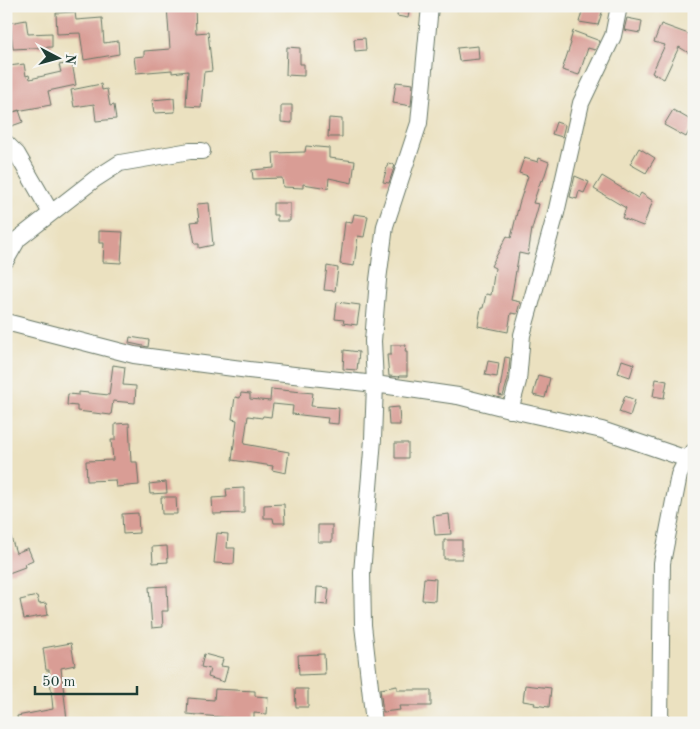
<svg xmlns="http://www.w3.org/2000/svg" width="700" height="729" viewBox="0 0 700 729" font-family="'Old Standard TT',serif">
	<rect width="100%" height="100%" fill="#f6f6f2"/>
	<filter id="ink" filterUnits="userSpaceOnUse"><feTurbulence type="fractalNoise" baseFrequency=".02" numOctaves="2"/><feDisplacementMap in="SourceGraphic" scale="10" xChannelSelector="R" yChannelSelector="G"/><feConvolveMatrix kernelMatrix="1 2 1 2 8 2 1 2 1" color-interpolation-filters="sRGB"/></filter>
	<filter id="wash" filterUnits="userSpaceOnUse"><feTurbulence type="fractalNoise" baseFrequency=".0096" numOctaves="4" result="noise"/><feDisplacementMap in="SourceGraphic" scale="20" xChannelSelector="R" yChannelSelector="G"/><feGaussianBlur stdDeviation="1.12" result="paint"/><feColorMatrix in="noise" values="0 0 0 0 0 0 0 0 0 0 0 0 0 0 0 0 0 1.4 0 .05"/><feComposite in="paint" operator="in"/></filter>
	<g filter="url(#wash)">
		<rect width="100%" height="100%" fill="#ebe1c0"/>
		<g id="blocks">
			<path fill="#d99d95" d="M167,6H195L196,33L208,32L212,71L204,72L201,107L186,106L188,71L172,73V70L136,73L134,57L144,56V51L170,49Z
				M398,6H410L408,18L397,16Z
				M584,6H604L598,25L579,22Z
				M75,12L76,20L102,18L104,43L118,41L119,54L84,60L80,33L57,34L56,13Z
				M627,18L642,21L640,33L624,30Z
				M26,20L28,34L52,33V47L13,49L10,23Z
				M661,24L694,36V56L679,47L664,79L652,73L665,45L654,42Z
				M573,31L600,41L595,50L588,48L579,75L562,70L571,43L570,42Z
				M365,38L366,50L355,51L354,39Z
				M478,46L479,59L459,61L457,48Z
				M287,47L300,48V64H304V76L286,75Z
				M72,63L76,85L48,91L51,105L11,112L6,95V76L10,75L9,66L24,64L26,76L29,75L30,79L61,72L59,65Z
				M396,82L413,84L411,106L393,103Z
				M101,84L102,90L107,89L110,106L114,105L116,119L96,121L94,104L74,107L71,90Z
				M174,98L175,112L154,113L152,100Z
				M281,105H292V123L281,122Z
				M19,110L23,122L6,128V115Z
				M673,110L694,122L686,137L664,125Z
				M329,118L342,119V137H328Z
				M556,122L565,125L562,137L552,134Z
				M306,146L329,148V158L355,161L352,183L329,178L328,188L303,184V188L283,187L282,178L253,179L252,170L274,168L273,153L305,152Z
				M639,148L655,158L646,173L630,164Z
				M524,158L538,162L539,158L549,162L543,181L541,180L533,203L539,204L532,229L528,255L519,253L511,300L520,302L517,314L511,313L508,332L478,326L481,308H483L486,294L491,295L495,268L491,266L507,236L511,238L519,204L528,176L519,173Z
				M388,163L395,165L389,183L383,182Z
				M575,176L589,182L584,193L579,191L577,199L570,197Z
				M602,176L638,198L641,193L653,201L643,226L622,218L626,208L594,189Z
				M209,203L213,245L199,248V244H195L191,222L199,221L197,204Z
				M273,203H290V221H277V215H273Z
				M354,214L368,216L364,237L358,236L354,266L340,264L345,222L352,223Z
				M99,231L123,232L121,263L103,262L104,243H99Z
				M327,266L338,268L335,291L324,290Z
				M337,302L360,305L357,325L343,323L344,320L335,319Z
				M130,337L149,340L148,347L129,343Z
				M391,345H406L405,352H407V376H399L400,377L389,376L387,355H391Z
				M344,350L359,352L357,370L343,369Z
				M505,357L510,358L508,379L503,396L499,395Z
				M622,360L634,364L630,377L618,373Z
				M488,361L499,363L497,377L485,375Z
				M113,365L125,367L123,385L136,386L135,403L113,401L111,415L77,411V406L67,405L68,394L79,395V392L109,395Z
				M538,375L550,378L545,398L533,395Z
				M656,379L667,381L664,398L653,396Z
				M271,389L313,393L311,406L339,408L338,424L327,423L328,418L292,414L293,406L273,404L271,417L263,416L262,418L248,416L244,444L289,452L286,473L272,470L273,466L232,460L237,420L232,419L235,397L240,398L241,393L250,394V399L270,401Z
				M625,396L635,400L630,416L619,412Z
				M399,407L400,425H389L388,408Z
				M129,423L131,462H137L139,485L116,487L115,480L87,481L86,461L113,460L111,440H115V424Z
				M395,443H408V458H395Z
				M166,482L167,493L150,494L149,484Z
				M244,488V513L213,514L212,498L227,497L226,489Z
				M161,497H176L177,514H162Z
				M284,504L285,523H274L273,518H264V505Z
				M138,513L139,533L123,534L122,514Z
				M449,514L451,534L435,535L433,516Z
				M318,525H332V542H318Z
				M9,531L16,553L28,548L33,560L24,564L25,567L6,574V532Z
				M217,533L228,534L227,548H235L234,564L214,563Z
				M444,540H462V559H444Z
				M167,546L168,562L153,563L152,547Z
				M424,578L436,579L435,601L422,600Z
				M167,586L168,611H162L163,627L152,628L149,587Z
				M317,587L329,588L327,605L316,604Z
				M37,596L39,604L46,603L48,615L24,619L20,600Z
				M71,643L75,665L61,668L67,720L44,721L45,723L18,722L17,716L53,709L49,670H46L43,648Z
				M204,654L223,659L221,666L228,667L224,682L208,677L210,669L201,667Z
				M324,654L325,674L299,675L298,655Z
				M525,685L551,688L549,707L534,705L535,703L523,701Z
				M397,686V690H431V706H399L400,710L383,712L380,689Z
				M215,689L255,691V696L268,697L267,714L254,713V723H242V719L187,714L188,698L214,700Z
				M295,689H308V707H296Z"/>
		</g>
	</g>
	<g filter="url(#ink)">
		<use href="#blocks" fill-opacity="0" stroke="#667665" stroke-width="1"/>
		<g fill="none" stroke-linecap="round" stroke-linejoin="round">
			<defs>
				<path id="minor" d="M6,143L17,154L51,213
					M6,260L18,239L95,179L120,163L190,151H202
					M6,322L134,355L249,370L375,384L458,396L521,412L602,430L687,459
					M510,410L518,381L522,335L556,213L581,103L613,36L619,6
					M374,723L363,625L362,573L373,439L375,384L373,341L378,280L385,226L419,123L430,6
					M660,723L662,563L679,475L687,459L694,451"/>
			</defs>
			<use href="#minor" stroke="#667665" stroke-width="18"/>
			<use href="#minor" stroke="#fff" stroke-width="16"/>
		</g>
	</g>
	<rect width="700" height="729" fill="none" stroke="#f6f6f2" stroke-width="25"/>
	<g transform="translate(58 58) rotate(96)" stroke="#f6f6f2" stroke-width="4" paint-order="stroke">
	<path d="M0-4L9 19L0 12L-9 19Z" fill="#1f3d34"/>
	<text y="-8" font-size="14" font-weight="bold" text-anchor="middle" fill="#1f3d34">N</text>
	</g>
	<path d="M35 686v8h102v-8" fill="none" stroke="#1f3d34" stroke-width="2.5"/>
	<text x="42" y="686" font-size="15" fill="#1f3d34" stroke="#f6f6f2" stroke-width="4" paint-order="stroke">50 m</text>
</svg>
